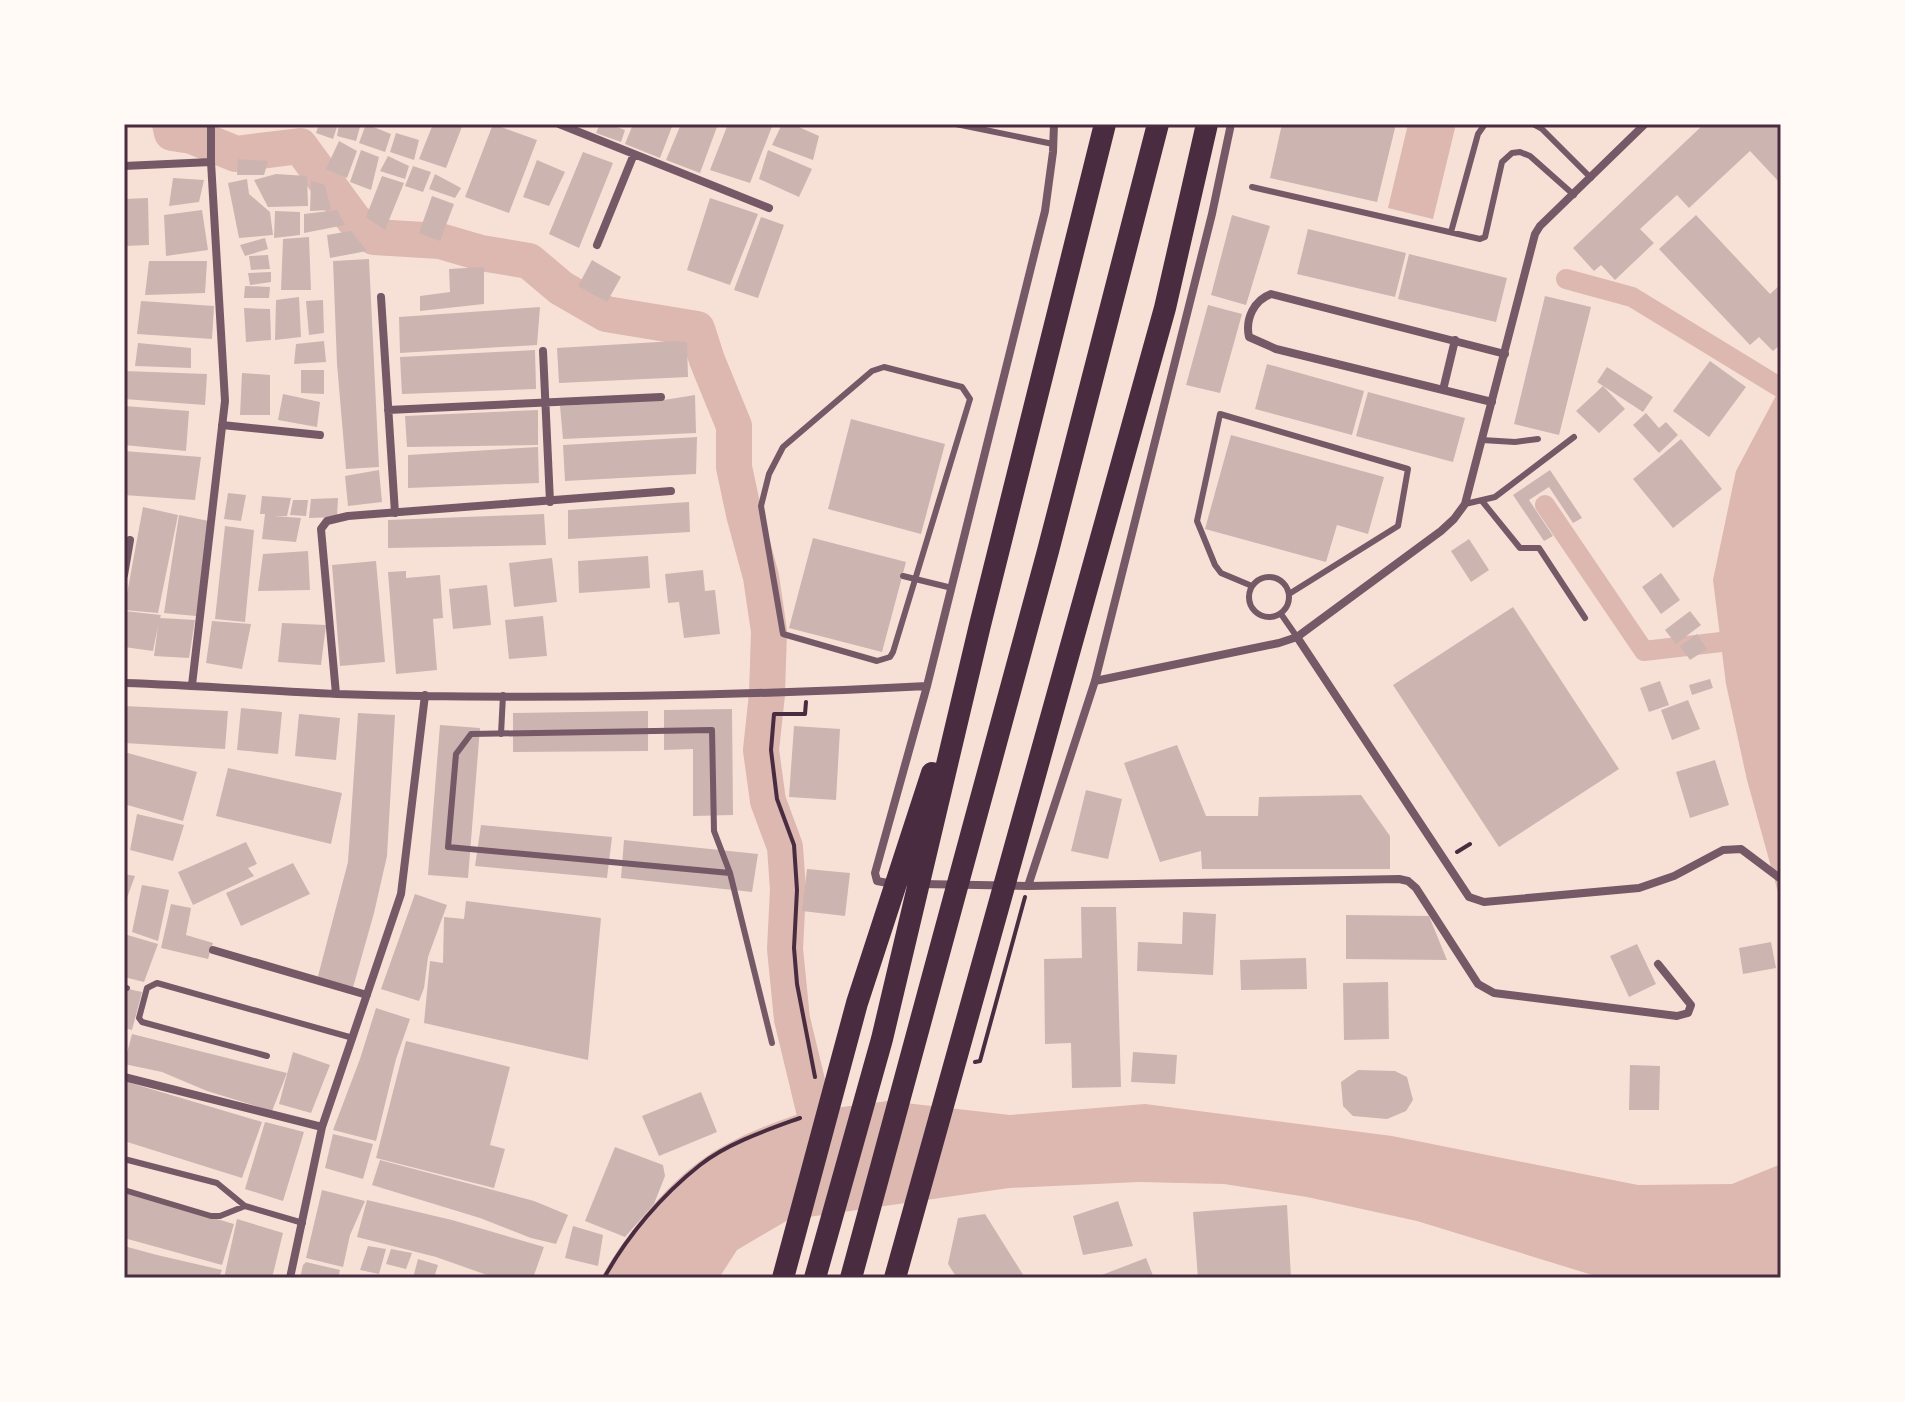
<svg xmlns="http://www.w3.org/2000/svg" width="1905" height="1402" viewBox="0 0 1905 1402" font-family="'Alegreya Sans',sans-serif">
	<rect width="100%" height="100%" fill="#f7e1d7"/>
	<path fill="#dcb8b0" d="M1408,124H1456L1433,219L1388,208Z
		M1781,386V903L1747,780L1726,684L1713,580L1736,471Z
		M888,1101L1010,1115L1145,1104L1392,1136L1638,1185L1732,1184L1781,1164V1278H1602L1417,1221L1307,1197L1224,1184L1139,1182L1009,1188L788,1220L737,1250L719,1278H601C624,1237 662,1189 700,1161C736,1134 786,1118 829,1104L835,1108Z"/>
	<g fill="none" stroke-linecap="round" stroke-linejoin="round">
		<path stroke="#dcb8b0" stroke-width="20" d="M1566,279L1632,297L1781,388
			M1545,505L1644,651L1781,635"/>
		<path stroke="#dcb8b0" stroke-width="36" d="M170,124L172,133L192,136L236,154L300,146L354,220L374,237L440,241L481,253L529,261L561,288L606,314L697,329L707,360L734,426V467L744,514L761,577L769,631L767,694L761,750L768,801L785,847L788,890L785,949L792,1019L825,1156"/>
	</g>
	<path fill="#ccb4b1" d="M319,124H338L333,139L316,133Z
		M339,124L360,127L356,141L337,136Z
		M366,124L391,134L385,152L359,143Z
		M433,124H463L446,168L419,159Z
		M493,124L537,140L509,213L465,197Z
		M600,124H609L625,130L621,142L596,133Z
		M633,124H673L660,158L625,144Z
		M681,124H718L700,173L666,160Z
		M728,124H773L750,183L710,170Z
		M782,124H792L819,136L813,160L772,145Z
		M1282,124H1396L1377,202L1270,178Z
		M1704,124H1781V184L1750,151L1689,208L1677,195L1640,229L1654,243L1615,280L1601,265L1594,271L1573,248Z
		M396,133L419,140L414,160L390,152Z
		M339,141L357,151L347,178L326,169Z
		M361,150L379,157L371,190L350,182Z
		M768,150L812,169L799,197L759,179Z
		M583,152L613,163L579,248L549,234Z
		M388,156L409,166L405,179L380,171Z
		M238,159L268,161L264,175H237Z
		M537,160L565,172L549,206L523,197Z
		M413,166L431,172L423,192L405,186Z
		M276,174L307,176L308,206L268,207L254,180Z
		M435,174L461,188L455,198L429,189Z
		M382,176L404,183L385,230L366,217Z
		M173,178L204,180L199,202L169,206Z
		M247,179L249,194L270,212L273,235L239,238L228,183Z
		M311,181L325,185L331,210L310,211Z
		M432,196L454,204L440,241L419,233Z
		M148,198L149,245L124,246V199Z
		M710,198L758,214L730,285L687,270Z
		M202,210L208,250L166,256L164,215Z
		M337,210L345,225L304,233V214Z
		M275,211L300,212V235L274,238Z
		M1232,215L1270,226L1246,305L1211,295Z
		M1696,215L1770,294L1781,284V344L1773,351L1759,337L1750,345L1659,249Z
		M761,217L784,225L758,298L734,290Z
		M1308,229L1406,253L1395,297L1297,274Z
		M351,231L367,251L330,258L327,235Z
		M309,237L311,290H281L283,239Z
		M265,238L268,249L245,256L240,245Z
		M1409,254L1507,278L1496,322L1398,299Z
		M268,255L270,269L251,270L249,256Z
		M369,259L379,467L346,469L337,364L333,261Z
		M592,260L621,277L607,302L578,286Z
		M149,261H207L205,293L145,295Z
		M484,267V304L420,311V296L450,292L449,269Z
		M271,272V282L250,285L248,273Z
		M245,286L270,287L269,298H244Z
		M1545,296L1591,307L1559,435L1514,424Z
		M299,297L301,337L275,340L276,300Z
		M323,300L324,333L309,335L306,301Z
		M141,301L214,306L212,339L137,334Z
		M1208,305L1242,314L1220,393L1186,385Z
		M540,307L537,345L400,353L399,317Z
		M244,308L270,309L271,340L246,342Z
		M324,341L326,362L294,364L296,344Z
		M675,341L687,342L688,377L559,383L557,348Z
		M138,343L191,348V368L135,366Z
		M535,350L536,389L402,394L400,357Z
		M1710,361L1746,387L1709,437L1673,411Z
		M1267,364L1364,391L1352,435L1255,409Z
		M1607,367L1653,397L1643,412L1597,382Z
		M301,370H324V394L301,393Z
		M124,371L207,374L205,405L124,399Z
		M242,373L270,375V415H240Z
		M1603,386L1625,409L1599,433L1576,411Z
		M1368,392L1465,418L1453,462L1356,436Z
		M283,394L320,402L317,427L278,420Z
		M695,395L696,433L563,439L560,406L664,400Z
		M124,406L189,411L186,451L124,445Z
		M538,410V445L407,447L405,416Z
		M1646,413L1659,428L1666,422L1678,435L1659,453L1633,425Z
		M851,419L945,444L921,534L828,509Z
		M1231,435L1384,477L1368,534L1337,525L1326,562L1205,529Z
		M697,437L696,474L565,481L563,445Z
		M1681,439L1722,489L1673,528L1633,479Z
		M538,447L539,483L408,488V455Z
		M124,451L201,457L195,500L124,495Z
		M379,470L382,502L348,506L345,476Z
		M1550,470L1582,518L1573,523L1549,487L1529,500L1553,536L1544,541L1513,495Z
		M228,493L246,495L241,521L224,519Z
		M262,496L291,498L287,516H274L301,518L296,542L262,539L265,514H260Z
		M338,498L337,517L309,518L311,499Z
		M293,500H308L306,516L290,515Z
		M689,502L690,532L568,539V510Z
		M143,507L178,515L158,613L124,610Z
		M544,514L546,545L388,548V520Z
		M179,515L209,521L196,616L164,613Z
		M225,526L254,530L245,622L215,619Z
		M813,538L906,562L882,652L789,628Z
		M1469,539L1489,570L1471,582L1451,551Z
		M308,551L310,590L258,591L263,554Z
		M648,556L650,588L579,593L578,561Z
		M552,558L557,602L514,607L509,563Z
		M376,561L385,662L340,666L332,565Z
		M703,570L705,591L715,590L720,634L684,638L679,602L668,603L665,574Z
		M406,571V578L440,575L443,618L433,619L437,670L396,674L388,572Z
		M1661,573L1680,600L1661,614L1642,587Z
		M487,585L491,625L453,629L449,589Z
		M1513,607L1619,769L1499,847L1393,685Z
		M124,611L161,615L160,618L195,620L189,658L154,656L158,626L153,651L124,647Z
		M1690,611L1701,625L1676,644L1665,630Z
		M543,616L547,656L509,659L505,620Z
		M212,621L251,624L242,669L206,663Z
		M282,623L326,625L321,665L278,662Z
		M1697,634L1707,649L1690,660L1680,646Z
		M1710,679L1713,688L1692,695L1689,685Z
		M1660,681L1669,705L1649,712L1640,688Z
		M1688,700L1700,729L1672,740L1661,710Z
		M124,706L228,711L225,749L124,743Z
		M241,708L282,712L278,754L237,750Z
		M732,709L733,815L693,816V749L664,750V710Z
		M648,711V751L513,752V713Z
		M358,713L395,715L387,856L374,913L352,991L317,980L348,862Z
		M299,714L340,718L336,760L295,756Z
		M440,725L480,728L468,878L428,875Z
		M794,726L840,729L836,800L789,797Z
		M1177,745L1206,816H1258L1259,797L1361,795L1390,836V869H1202L1201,851L1160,862L1124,763Z
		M124,752L197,772L183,821L124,804Z
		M1715,760L1729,805L1690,818L1676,772Z
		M228,768L342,793L331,844L216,816Z
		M1086,790L1122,799L1108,859L1071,851Z
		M137,814L184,825L173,861L130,850Z
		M481,825L612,837L607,878L475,866Z
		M624,840L758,854L752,892L621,878Z
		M246,842L257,864L248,868L254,876L193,905L178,872Z
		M293,863L310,894L241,926L226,893Z
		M807,869L850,873L845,916L802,911Z
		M124,874L135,876L124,906Z
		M142,885L169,890L158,941L132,932Z
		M415,894L447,905L428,957L424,988L419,1001L381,989Z
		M466,901L601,918L588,1060L424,1023L430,961L443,963L444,917L464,919Z
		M171,904L191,908L186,935L213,943L208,959L161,948Z
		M1081,907H1116L1121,1087L1072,1088L1071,1043L1045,1044L1044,959L1082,958Z
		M1183,912L1216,914L1213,975L1137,971L1138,942L1182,944Z
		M1346,915L1429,916L1447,960L1346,959Z
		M124,934L158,944L144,982L124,977Z
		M1771,942L1776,968L1743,974L1739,948Z
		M1637,944L1656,984L1629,997L1610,956Z
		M1306,958L1307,989L1241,990L1240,960Z
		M1388,982L1389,1039L1344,1040L1343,983Z
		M124,988L142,992L132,1030L124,1028Z
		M376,1008L410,1019L396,1059L376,1141L333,1130L360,1059Z
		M132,1034L287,1073L272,1111L207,1091L162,1072L124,1064Z
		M406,1041L510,1067L490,1145L505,1149L494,1188L376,1158Z
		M293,1052L330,1065L311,1113L279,1104Z
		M1133,1052L1177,1055L1175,1084L1131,1082Z
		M1630,1065L1660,1066L1659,1110H1629Z
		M1358,1070L1395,1071L1407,1077L1413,1100L1406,1111L1387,1119L1353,1116L1343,1106L1341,1082Z
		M124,1081L262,1122L242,1178L124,1141Z
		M701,1092L717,1132L659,1156L642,1116Z
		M265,1122L304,1132L283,1201L245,1189Z
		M333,1134L373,1144L363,1179L325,1168Z
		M615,1147L663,1165L665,1176L654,1204L625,1237L585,1221Z
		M380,1160L534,1201L568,1215L556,1244L531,1238L480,1218L372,1185Z
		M322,1190L365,1201L350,1235L343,1267L306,1258Z
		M124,1192L234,1224L222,1265L124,1238Z
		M367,1200L452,1220L544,1247L533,1278L487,1275L436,1257L357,1237Z
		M1118,1201L1133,1246L1083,1255L1073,1216Z
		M1287,1205L1291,1278H1198L1193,1212Z
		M985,1214L1025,1278H950L955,1275L948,1264L958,1218Z
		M237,1219L283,1233L272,1278H224Z
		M573,1226L603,1235L598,1266L565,1258Z
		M124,1246L157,1255L222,1270L219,1278H124Z
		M368,1246L386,1249L379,1274L360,1270Z
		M391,1249L412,1253L406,1269L386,1264Z
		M1146,1258L1154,1278H1094Z
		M418,1259L438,1265L434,1278H413Z
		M306,1262L340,1270L338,1278H300L303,1265Z"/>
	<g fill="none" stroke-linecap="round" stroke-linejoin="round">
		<path stroke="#4a2c40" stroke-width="4" d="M806,702L805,714H774L771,750L777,799L794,845L797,890L794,948L797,984L815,1077
			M1457,852L1470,844
			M975,1062L980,1061L1025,897
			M604,1278C627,1236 662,1195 700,1165C728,1143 767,1130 800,1118"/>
		<path stroke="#755966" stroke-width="6" d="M956,124L1053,144
			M1533,124L1542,129L1591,178
			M1252,187L1480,239L1485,237L1502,162L1512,153L1520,152L1530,156L1574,195
			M1451,232L1478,134L1485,124
			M884,367L962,387L970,399L893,652L890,657L877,661L783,634L761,506L769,474L783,447L872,371Z
			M1482,440L1515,442L1538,439
			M1482,501L1520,548H1539L1585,618
			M1465,504L1495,497L1574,437
			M903,576L952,588
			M1249 597a20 20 0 1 1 40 0a20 20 0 1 1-40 0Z
			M1252,586L1221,573L1215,565L1197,521L1220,414L1408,469L1398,526L1289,594
			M1281,614L1297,637
			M501,734L503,695
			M730,873L448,847L456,754L471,734L712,730L714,831L730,873L772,1043
			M124,987L127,988
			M267,1056L142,1022L139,1018L147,988L157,983L353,1038
			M124,1159L217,1183L245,1206
			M124,1190L211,1216H220L245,1206L303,1223"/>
		<path stroke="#755966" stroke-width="8" d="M559,124L769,208
			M1645,124L1540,226L1535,234L1465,504L1454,519L1441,531L1297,637L1469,897L1484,902L1639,888L1674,876L1723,850L1741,849L1781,879
			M124,166L211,162
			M597,245L634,154
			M381,297L395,513
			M543,351L550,502
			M1443,390L1455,340
			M1492,402L1276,349L1249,337C1245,319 1254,300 1271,294L1505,354
			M388,410L661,397
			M222,425L320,435
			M124,575L130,540
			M1095,681L1279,643L1297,637
			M124,683C195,685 266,691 337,694C532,700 732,696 927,686
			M192,685L225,401L211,162V124
			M336,694L321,529L327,521L348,516L671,491
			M893,884L877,881L875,873L927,686L1045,211L1053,152L1054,124
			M922,884L1028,886L1095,681L1212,214L1231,124
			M1028,886L1399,879L1408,881L1416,888L1478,984L1494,993L1677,1016L1688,1013L1691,1005L1658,964
			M213,950L367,995
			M124,1077L322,1127
			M290,1278L322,1127L401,894L425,695"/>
		<path stroke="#4a2c40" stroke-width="22" d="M783,1278L857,1003L932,773
			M815,1278L882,1039L980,625L1105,124
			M851,1278L1048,551L1158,124
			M895,1278L1165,308L1207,124"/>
	</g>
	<rect width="1905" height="1402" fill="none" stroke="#fffaf5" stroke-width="252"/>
	<rect x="126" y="126" width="1653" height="1150" fill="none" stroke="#4a2c40" stroke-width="3"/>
</svg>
